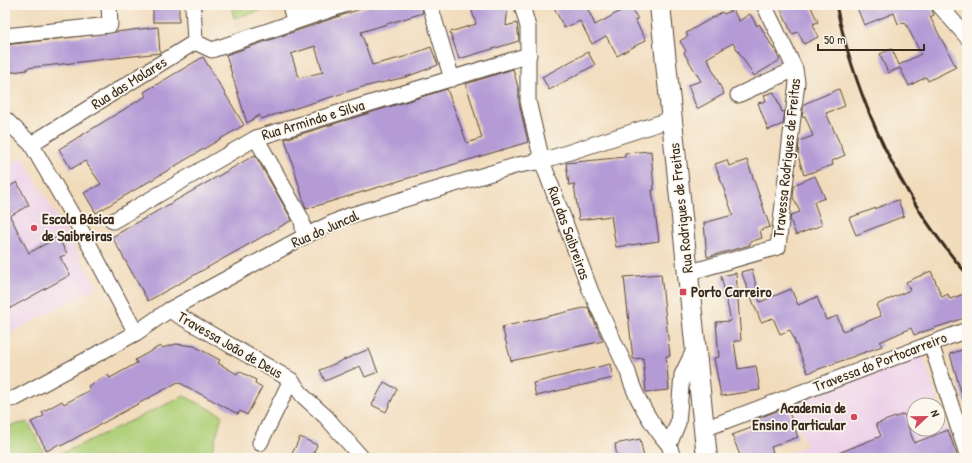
<svg xmlns="http://www.w3.org/2000/svg" width="972" height="463" viewBox="0 0 972 463" font-family="'Patrick Hand',sans-serif">
	<rect width="100%" height="100%" fill="#fbf7ec"/>
	<filter id="ink" filterUnits="userSpaceOnUse"><feTurbulence type="fractalNoise" baseFrequency=".025" numOctaves="2"/><feDisplacementMap in="SourceGraphic" scale="8" xChannelSelector="R" yChannelSelector="G"/><feConvolveMatrix kernelMatrix="1 2 1 2 8 2 1 2 1" color-interpolation-filters="sRGB"/></filter>
	<filter id="wash" filterUnits="userSpaceOnUse"><feTurbulence type="fractalNoise" baseFrequency=".012" numOctaves="4" result="noise"/><feDisplacementMap in="SourceGraphic" scale="16" xChannelSelector="R" yChannelSelector="G"/><feGaussianBlur stdDeviation="0.9" result="paint"/><feColorMatrix in="noise" values="0 0 0 0 0 0 0 0 0 0 0 0 0 0 0 0 0 1.4 0 .05"/><feComposite in="paint" operator="in"/></filter>
	<g filter="url(#wash)">
		<rect width="100%" height="100%" fill="#f1dbbb"/>
		<path fill="#edd1e9" fill-rule="evenodd" d="M22,156L97,287L5,336V169Z
			M922,353L956,458H777L806,445L789,405ZM914,405H938V429H914Z"/>
		<path fill="#aecf77" stroke="#747c4a" d="M231,5H266L267,9L234,18Z
			M184,396L222,415L210,458H52Z
			M28,422L47,458H5V427Z"/>
		<g id="blocks">
			<path fill="#b49bd6" fill-rule="evenodd" d="M153,5H179V22H153Z
				M372,5H421L423,13L361,32L372,65L404,57L431,47L438,65L406,77L363,87L261,119L260,115L247,123L226,55ZM315,46L323,72L299,78L291,54Z
				M470,5H508L506,26L517,23L519,41L459,59L450,32L476,24Z
				M553,5H586L595,25L630,6L638,19L635,20L646,40L617,56L606,36L592,44L580,21L564,28Z
				M779,5H810L818,22L813,24L818,37L804,44L798,32L792,34Z
				M856,5H930L934,15L930,17L956,67L928,81L926,77L909,86L900,68L888,73L880,54L892,49L899,65L921,54L905,22L898,24L894,13L864,25Z
				M733,10L739,21L750,14L757,26L759,24L762,29L780,60L754,76L733,43L707,58L724,94L697,109L688,85L701,81L684,53L686,51L680,41L688,36L686,33L722,12L724,14Z
				M158,27L160,53L27,68V70L5,73V45Z
				M588,52L595,65L549,90L542,77Z
				M203,57L244,125L96,213L84,193L101,184L85,161L71,169L59,149L146,96L144,92Z
				M513,69L519,91V103L528,142L306,209L285,139L447,89L467,143L482,138L466,84Z
				M839,89L845,106L826,113L845,155L832,161L833,165L804,175L798,156L799,141L813,136L805,116L802,117L804,104Z
				M774,92L782,112L785,111L783,124L768,130L758,103L766,101L764,95Z
				M651,151L654,190H652L659,241L616,247L611,216L579,220L574,184L569,185L566,163L625,157V153Z
				M255,155L292,220L148,301L112,237Z
				M727,160L729,166L747,160L770,227L760,230L762,238L750,242V245L707,257L704,223L733,215L715,164Z
				M815,176L825,198L814,202L822,225L796,235L790,219L791,215L800,212L793,197L794,185Z
				M17,182L29,205L10,216L29,253L58,237L67,254L60,257L70,275L5,311V189Z
				M898,200L904,216L856,235L849,218Z
				M752,269L760,302L791,289L798,305L817,297L826,320L837,316L843,331L881,316L876,305L910,290L906,282L931,271L942,297L948,294L950,299L964,294L967,304V317L914,335L911,328L880,342L882,346L808,373L790,330L780,334L773,318L761,322L741,272Z
				M736,273L741,341H734L738,369L756,366L760,390L721,396L714,358L719,357L716,322L731,321L721,276Z
				M661,274L670,356H666L669,390L646,392L643,358L633,359L624,277Z
				M588,307L603,341L511,361L502,327Z
				M176,344L194,346L220,360L218,363L237,374L239,371L256,380L255,383L262,387L247,415L240,411L238,414L178,382L61,446L59,444L47,451L31,422L44,416L42,412L62,401L64,404L90,390L88,386L108,375L110,378L137,363L135,360L160,346L162,348Z
				M967,348V402H964L950,354Z
				M369,349L378,372L365,377L360,366L325,381L320,370Z
				M610,364L613,378L536,396L533,383Z
				M384,382L397,389L386,412L372,405Z
				M787,407L798,437L771,447L774,456L768,458H741L732,435L762,424L759,418Z
				M904,414L914,443L948,430L958,458H826L881,436L876,424Z
				M300,437L317,445L311,458H290Z
				M640,439L644,458H617L615,444Z"/>
		</g>
	</g>
	<g filter="url(#ink)">
		<use href="#blocks" fill-opacity="0" stroke="#564536" stroke-width="1"/>
		<g fill="none" stroke-linecap="round" stroke-linejoin="round">
			<defs>
				<path id="minor" d="M290,5L294,21
					M430,5L452,79
					M522,5L528,27V101L542,161L591,292L628,372C634,396 653,427 669,445
					M939,5L967,37
					M5,36L110,25L109,5
					M195,42L212,50L344,5
					M738,95L795,69
					M5,119L31,144L85,237L136,333
					M256,138L302,220L304,236
					M31,144L195,42L193,5
					M113,221L256,138L529,55
					M687,273L778,247L797,82L795,69L764,5
					M169,310L291,380L260,443
					M931,344L967,454
					M291,380L303,396L326,417L362,458
					M5,400L16,398L136,333L169,310L307,235L345,217L518,165L542,161L672,119
					M704,429L967,330
					M673,458L669,445L678,423L682,375L695,348"/>
				<path id="major" d="M660,5L707,458"/>
			</defs>
			<use href="#minor" stroke="#564536" stroke-width="17"/>
			<use href="#major" stroke="#564536" stroke-width="22"/>
			<use href="#minor" stroke="#fff" stroke-width="15"/>
			<use href="#major" stroke="#fff" stroke-width="20"/>
			<path stroke="#3b2a1e" stroke-width="3" d="M836,5C857,102 901,199 967,274"/>
		</g>
	</g>
	<g fill="#d1495b" stroke="#fbf7ec" stroke-width="1.5">
		<circle cx="34" cy="228" r="4"/>
		<rect x="679" y="288" width="8" height="8" rx="2"/>
		<circle cx="854" cy="417" r="4"/>
	</g>
	<g text-anchor="middle" stroke-width="3.5" stroke-linejoin="round" paint-order="stroke">
		<g font-size="15" fill="#3b2a1e" stroke="#fbf7ec">
			<text transform="translate(129 83) rotate(-32)" y="5">Rua das Molares</text>
			<text transform="translate(313 120) rotate(-17)" y="5">Rua Armindo e Silva</text>
			<text transform="translate(787 158) rotate(-84)" y="5">Travessa Rodrigues de Freitas</text>
			<text transform="translate(681 208) rotate(-96)" y="5">Rua Rodrigues de Freitas</text>
			<text transform="translate(325 229) rotate(-24)" y="5">Rua do Juncal</text>
			<text transform="translate(569 233) rotate(70)" y="5">Rua das Saibreiras</text>
			<text transform="translate(230 345) rotate(30)" y="5">Travessa João de Deus</text>
			<text transform="translate(880 362) rotate(-21)" y="5">Travessa do Portocarreiro</text>
		</g>
		<g font-size="15" font-weight="bold" fill="#3b2a1e" stroke="#fbf7ec" text-anchor="start">
			<text x="42" y="224">Escola Básica<tspan x="42" dy="17">de Saibreiras</tspan></text>
			<text x="691" y="297">Porto Carreiro</text>
			<text x="846" y="413" text-anchor="end">Academia de<tspan x="846" dy="17">Ensino Particular</tspan></text>
		</g>
	</g>
	<rect width="972" height="463" fill="none" stroke="#fbf7ec" stroke-width="20"/>
	<g transform="translate(926 417) rotate(68)"><circle r="19" fill="#fbf7ec" stroke="#aea59a"/>
	<path d="M0-3L7 15L0 10L-7 15Z" fill="#d1495b"/>
	<text y="-6" font-size="11" font-weight="bold" text-anchor="middle" fill="#3b2a1e">N</text>
	</g>
	<path d="M818 44v6h106v-6" fill="none" stroke="#3b2a1e" stroke-width="2"/>
	<text x="824" y="44" font-size="12" fill="#3b2a1e" stroke="#fbf7ec" stroke-width="3" paint-order="stroke">50 m</text>
</svg>
